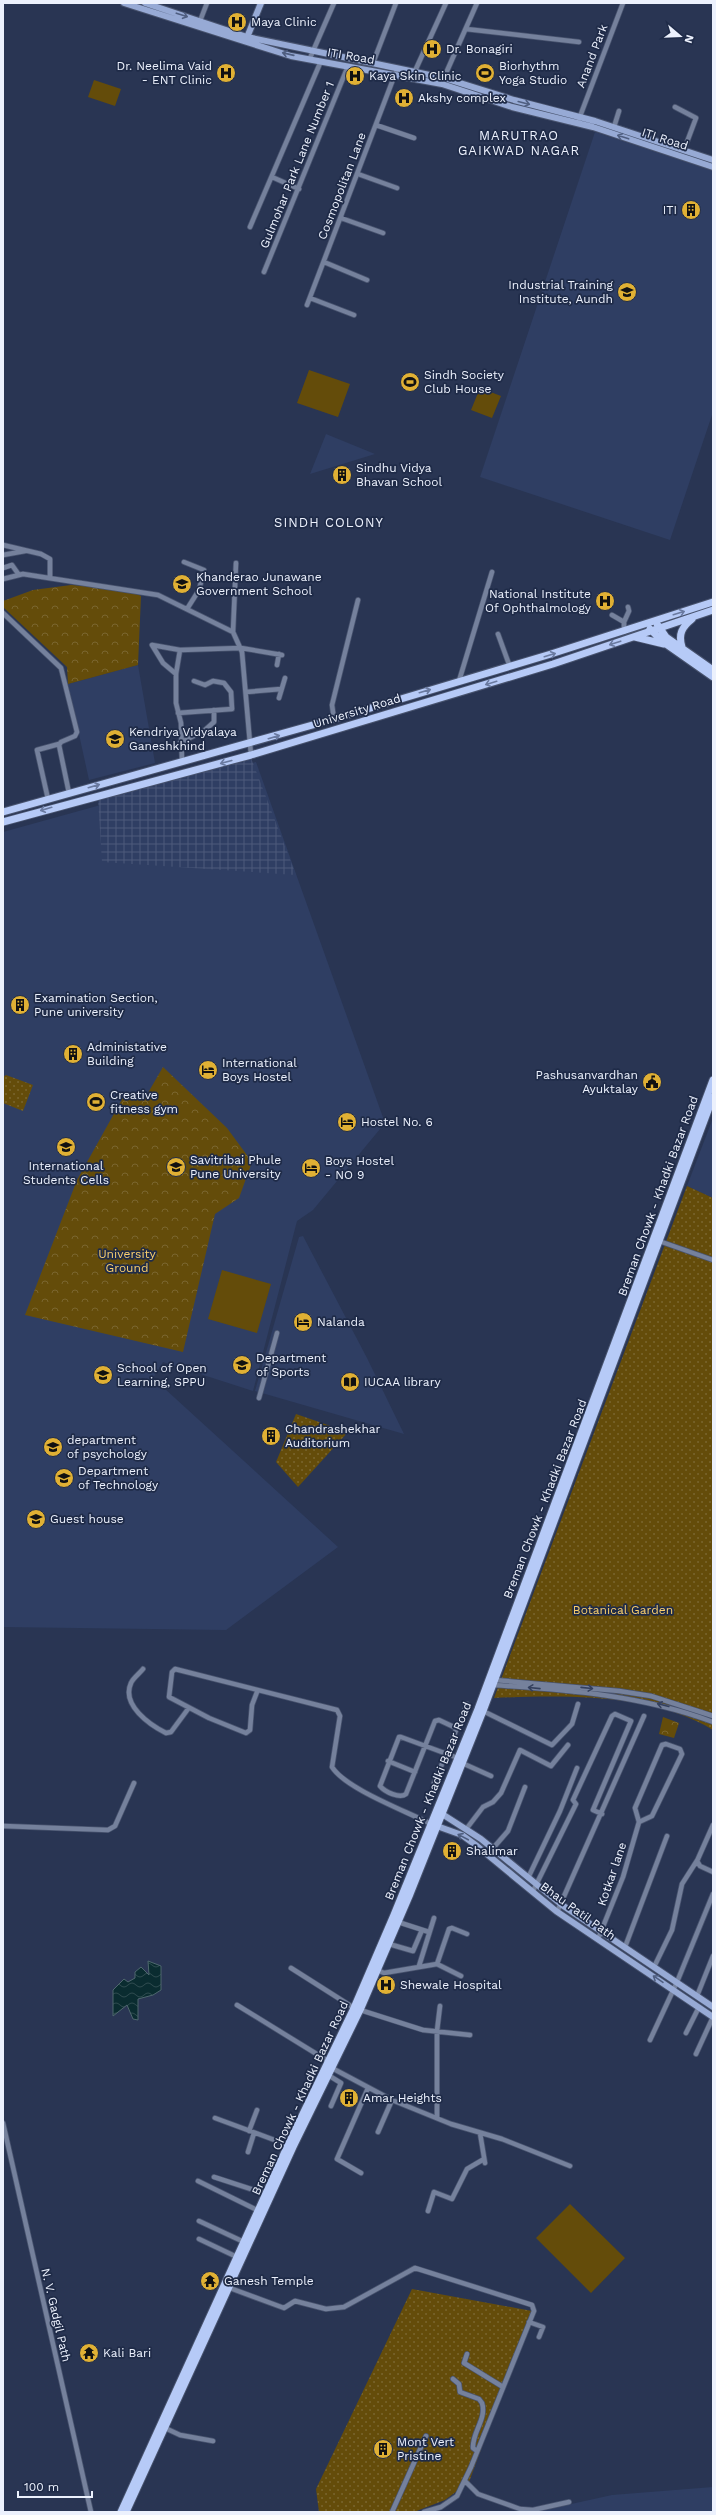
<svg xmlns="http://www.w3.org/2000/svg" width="716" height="2515" viewBox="0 0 716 2515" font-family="'Work Sans',sans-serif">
	<defs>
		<pattern id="industrial-grid" width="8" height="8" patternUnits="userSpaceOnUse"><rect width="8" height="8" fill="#2f3e63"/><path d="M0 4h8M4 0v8" fill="none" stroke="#4d5a7a"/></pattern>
		<pattern id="park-crowns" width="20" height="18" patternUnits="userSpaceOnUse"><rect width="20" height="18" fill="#644c0a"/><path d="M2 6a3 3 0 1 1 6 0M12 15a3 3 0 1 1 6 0" fill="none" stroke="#7a662f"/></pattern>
		<pattern id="garden-dots" width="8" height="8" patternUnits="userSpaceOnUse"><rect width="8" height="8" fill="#644c0a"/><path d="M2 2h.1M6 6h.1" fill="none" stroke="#7a662f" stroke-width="1.8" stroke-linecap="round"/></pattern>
		<pattern id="water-waves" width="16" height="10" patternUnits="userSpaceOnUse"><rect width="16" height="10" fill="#0a2c30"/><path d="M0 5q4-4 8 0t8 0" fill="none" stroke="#2e4b4f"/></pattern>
	</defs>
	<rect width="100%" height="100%" fill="#293553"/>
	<path fill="#2f3e63" d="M595,132L713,171V412L670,540L480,477Z
		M326,434L375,454L310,474Z
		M138,665L155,763L89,780L68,684Z
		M256,762L385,1123L313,1210L297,1221L253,1391L163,1362L153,1378L338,1547L226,1630L3,1627V832Z
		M713,1118V1198L687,1186Z
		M303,1236L367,1358L404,1434L255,1391L299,1237Z
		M713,2487V2512H535L612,2495Z"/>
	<path fill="url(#industrial-grid)" d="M251,758L296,875L102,862L98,799Z"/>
	<path fill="#644c0a" d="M94,80L121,89L115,106L88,97Z
		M309,370L350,384L338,417L297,403Z
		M480,388L501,396L492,418L471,410Z
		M222,1270L271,1284L257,1333L208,1319Z
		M570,2204L625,2258L591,2293L536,2238Z"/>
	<path fill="url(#park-crowns)" d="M71,585L127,589L141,596L138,665L68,684L67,667L3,607V601L33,590Z
		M163,1067L227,1128L252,1162L239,1198L215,1214L183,1352L25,1315L77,1180L125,1094L145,1098Z
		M663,1717L679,1723L674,1738L659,1734Z"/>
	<path fill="url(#garden-dots)" d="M6,1075L33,1085L23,1111L3,1103V1077Z
		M687,1186L713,1198V1730C654,1693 562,1695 494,1698Z
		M296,1414L348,1432L298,1487L276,1462Z
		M412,2289L532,2311L469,2482L445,2500L414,2512H319L316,2489Z"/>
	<path fill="url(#water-waves)" stroke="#4e676e" d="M148,1961L161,1966V1990L153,1995L138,1999V2020L133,2019L127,2005L113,2016V1990L124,1979L128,1982L135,1978V1972L141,1967L149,1975Z"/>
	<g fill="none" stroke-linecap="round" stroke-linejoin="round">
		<defs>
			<path id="street" d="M200,21L207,3
				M466,29L579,42
				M310,58L334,3
				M373,63L396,3
				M415,71L446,3
				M443,80L477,3
				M675,107L696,118L684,150
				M579,119L623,3
				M376,125L414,138
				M614,127L619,111
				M358,174L397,188
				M272,177L299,189
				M341,218L383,233
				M250,227L321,61
				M324,262L367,280
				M264,272L348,66
				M310,298L354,315
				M307,305L397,69
				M3,545L41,554L50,559V578
				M3,555L25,551
				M184,562L204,570L199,590L187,609
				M3,568L12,565L19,575
				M3,579L23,574L158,595L233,632L242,652L251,755
				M3,613L61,668L77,732L75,736L61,742L59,745L69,793
				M612,615L624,622V632
				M624,622L629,611L628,607
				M233,632L236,563
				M498,634L510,667
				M277,665L279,654
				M176,674L163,663L152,645L180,650
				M459,681L492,572
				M246,692L281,689
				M279,698L285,678
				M178,713L232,709L231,692L224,683L213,681L205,685L194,681
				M334,719L332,705L358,600
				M180,743L205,730L214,722V710
				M182,762L181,723L176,703V674L180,650L241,648L282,655
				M48,799L37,750L59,744
				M659,1241L713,1260
				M259,1398L277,1333
				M143,1669C140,1673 133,1678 131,1683C121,1705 150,1725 166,1733L171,1732L188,1709
				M495,1680L619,1691L651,1696L713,1716
				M493,1685C569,1690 641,1695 713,1722
				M257,1692L252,1705L250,1730L246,1733L209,1718L169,1697L172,1672L175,1669L337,1710L340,1716L332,1767C346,1789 406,1811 431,1824
				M483,1711L552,1745L572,1724L578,1704
				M456,1728L439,1720L435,1721L406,1794C400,1799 385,1792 380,1786L399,1737H401L458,1758
				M388,1761L415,1772
				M462,1763L491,1776
				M434,1783L467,1704
				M713,1825L697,1861L700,1866L713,1872
				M3,1826L108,1830L115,1826L134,1783
				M467,1828L483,1807L493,1802L501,1793L520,1750L551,1766L568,1745
				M488,1854L508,1831L525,1787
				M528,1878L560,1811L577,1768
				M533,1891L576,1804L573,1800L612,1716L615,1714L631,1721L593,1810L602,1814
				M557,1912L644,1716
				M398,1922L429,1932
				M598,1939L623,1877L639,1822L652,1816L682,1754L680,1749L666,1744L662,1745L635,1808L639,1822
				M389,1944L413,1951L422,1930
				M625,1947L667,1836
				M437,1964L449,1929L452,1928L467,1934
				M419,1966L434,1918
				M654,1967L672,1930L682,1884L698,1859
				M291,1968L354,2008L423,2030L470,2035
				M377,1970L384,1973L437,1964L461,1976
				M697,1996L713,1956
				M237,2005L328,2061
				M686,2033L699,2007
				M650,2040L677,1982L713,1894
				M696,2054L713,2017
				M330,2067L392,2100L451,2124L502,2139L570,2166
				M328,2075L341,2083L331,2106
				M215,2118L288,2145
				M437,2118V2031L440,2006
				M3,2123L91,2512
				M249,2131L257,2110
				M378,2132L392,2100
				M480,2133L485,2163
				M248,2152L254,2133
				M361,2173L337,2159L368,2088
				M214,2177L266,2194
				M198,2181L259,2211
				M428,2211L434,2192L452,2199L467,2169L484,2159
				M199,2221L244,2242
				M199,2239L237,2257
				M227,2287L284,2308L295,2301L326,2309L344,2307L415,2268L532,2305L534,2311L471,2467L457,2496L441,2507L424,2512
				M529,2322L543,2327L539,2337
				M467,2354L464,2363L503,2387
				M453,2379L459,2384L460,2392L479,2399L482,2403C487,2419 472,2432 473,2448L477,2451
				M165,2428L180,2435L213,2441
				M465,2481L478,2494L520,2509L533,2510L569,2502
				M392,2512L426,2436"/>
			<path id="secondary" d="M124,3L291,56L442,84L512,107L593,127L713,167
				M145,3L247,37L444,78L514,100L595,121L713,160
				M246,40L261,3
				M439,1812L481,1839L562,1905L713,2007
				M434,1825L462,1835L477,1846L556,1911L713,2017"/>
			<path id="primary" d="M657,624L666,637L713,670
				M650,629L663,642L713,677
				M635,637L664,644
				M682,647C678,634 682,627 692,619
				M3,812L334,719L551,654L713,602
				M3,822L251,755L553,664L713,610
				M121,2512L288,2145L354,2008L394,1915L478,1709L713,1080
				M126,2512L293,2147L360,2010L410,1894L483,1711L713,1097"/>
		</defs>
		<use href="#street" stroke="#48536e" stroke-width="6"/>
		<use href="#secondary" stroke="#48536e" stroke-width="8"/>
		<use href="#primary" stroke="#48536e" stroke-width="9"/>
		<use href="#street" stroke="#75819c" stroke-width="4.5"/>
		<use href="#secondary" stroke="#97aad5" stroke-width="6"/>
		<use href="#primary" stroke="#b6caf7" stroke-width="7"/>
	</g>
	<defs><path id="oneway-shaft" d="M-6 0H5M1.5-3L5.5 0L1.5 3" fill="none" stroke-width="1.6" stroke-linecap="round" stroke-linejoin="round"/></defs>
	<g stroke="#4f5e80">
		<use href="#oneway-shaft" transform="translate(182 15) rotate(18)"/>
		<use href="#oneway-shaft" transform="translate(288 54) rotate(-167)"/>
		<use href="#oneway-shaft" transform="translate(524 103) rotate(14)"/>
		<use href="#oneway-shaft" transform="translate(623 137) rotate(-162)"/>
		<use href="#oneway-shaft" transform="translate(463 1837) rotate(-152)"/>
		<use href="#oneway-shaft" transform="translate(658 1979) rotate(-146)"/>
	</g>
	<g stroke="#6a7aa0">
		<use href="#oneway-shaft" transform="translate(679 613) rotate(-17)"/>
		<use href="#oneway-shaft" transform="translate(615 643) rotate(162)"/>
		<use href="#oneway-shaft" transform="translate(550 655) rotate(-17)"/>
		<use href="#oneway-shaft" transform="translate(491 683) rotate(163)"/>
		<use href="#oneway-shaft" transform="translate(425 691) rotate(-16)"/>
		<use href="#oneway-shaft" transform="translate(274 737) rotate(-16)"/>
		<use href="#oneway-shaft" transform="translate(226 762) rotate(165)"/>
		<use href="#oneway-shaft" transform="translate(94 786) rotate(-16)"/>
		<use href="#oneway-shaft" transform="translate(46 809) rotate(164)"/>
	</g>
	<g stroke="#34405d">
		<use href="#oneway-shaft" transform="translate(534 1688) rotate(-174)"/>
		<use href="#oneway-shaft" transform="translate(587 1688) rotate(6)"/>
		<use href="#oneway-shaft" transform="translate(663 1705) rotate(-166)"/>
	</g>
	<defs>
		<symbol id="hospital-disc" viewBox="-11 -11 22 22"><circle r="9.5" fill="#e0b034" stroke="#1f2b48"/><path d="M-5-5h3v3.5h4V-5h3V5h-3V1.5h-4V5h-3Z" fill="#111"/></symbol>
		<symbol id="stadium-disc" viewBox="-11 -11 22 22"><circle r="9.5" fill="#e0b034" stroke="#1f2b48"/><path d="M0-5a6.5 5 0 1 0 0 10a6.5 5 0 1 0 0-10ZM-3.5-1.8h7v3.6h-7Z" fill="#111"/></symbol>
		<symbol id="building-disc" viewBox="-11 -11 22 22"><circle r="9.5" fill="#e0b034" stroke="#1f2b48"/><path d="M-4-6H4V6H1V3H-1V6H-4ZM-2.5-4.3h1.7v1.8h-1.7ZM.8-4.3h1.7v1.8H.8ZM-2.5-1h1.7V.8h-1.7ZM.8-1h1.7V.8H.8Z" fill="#111"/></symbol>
		<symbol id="university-disc" viewBox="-11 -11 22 22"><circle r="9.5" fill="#e0b034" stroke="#1f2b48"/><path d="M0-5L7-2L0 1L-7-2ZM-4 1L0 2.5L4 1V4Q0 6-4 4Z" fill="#111"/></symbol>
		<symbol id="school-disc" viewBox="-11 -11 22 22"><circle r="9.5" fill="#e0b034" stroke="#1f2b48"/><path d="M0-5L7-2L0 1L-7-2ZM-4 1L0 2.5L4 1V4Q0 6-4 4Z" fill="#111"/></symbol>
		<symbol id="hotel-disc" viewBox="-11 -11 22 22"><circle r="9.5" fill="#e0b034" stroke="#1f2b48"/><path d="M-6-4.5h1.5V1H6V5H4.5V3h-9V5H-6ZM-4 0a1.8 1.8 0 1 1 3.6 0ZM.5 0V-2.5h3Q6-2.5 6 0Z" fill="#111"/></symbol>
		<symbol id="civic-disc" viewBox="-11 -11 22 22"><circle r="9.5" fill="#e0b034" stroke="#1f2b48"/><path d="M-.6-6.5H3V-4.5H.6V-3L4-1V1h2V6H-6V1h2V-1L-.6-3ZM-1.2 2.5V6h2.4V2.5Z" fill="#111"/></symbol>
		<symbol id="library-disc" viewBox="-11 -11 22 22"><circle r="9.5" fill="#e0b034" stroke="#1f2b48"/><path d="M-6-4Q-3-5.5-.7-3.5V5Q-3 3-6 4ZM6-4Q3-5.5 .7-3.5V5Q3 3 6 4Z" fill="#111"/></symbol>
		<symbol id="temple-disc" viewBox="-11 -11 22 22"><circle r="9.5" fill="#e0b034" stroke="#1f2b48"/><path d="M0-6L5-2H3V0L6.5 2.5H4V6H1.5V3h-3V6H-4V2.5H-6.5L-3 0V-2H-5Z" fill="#111"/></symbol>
	</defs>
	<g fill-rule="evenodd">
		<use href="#hospital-disc" x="226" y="11" width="22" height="22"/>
		<use href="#hospital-disc" x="421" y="38" width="22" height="22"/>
		<use href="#hospital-disc" x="215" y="62" width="22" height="22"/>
		<use href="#stadium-disc" x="474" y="62" width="22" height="22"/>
		<use href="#hospital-disc" x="344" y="65" width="22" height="22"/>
		<use href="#hospital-disc" x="393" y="87" width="22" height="22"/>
		<use href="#building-disc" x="680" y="199" width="22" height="22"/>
		<use href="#university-disc" x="616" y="281" width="22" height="22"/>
		<use href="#stadium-disc" x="399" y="371" width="22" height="22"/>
		<use href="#building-disc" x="331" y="464" width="22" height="22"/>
		<use href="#school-disc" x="171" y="573" width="22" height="22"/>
		<use href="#hospital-disc" x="594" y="590" width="22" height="22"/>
		<use href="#school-disc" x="104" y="728" width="22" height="22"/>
		<use href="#building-disc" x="9" y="994" width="22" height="22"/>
		<use href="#building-disc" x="62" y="1043" width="22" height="22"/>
		<use href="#hotel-disc" x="197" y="1059" width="22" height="22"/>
		<use href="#civic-disc" x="641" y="1071" width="22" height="22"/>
		<use href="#stadium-disc" x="85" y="1091" width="22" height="22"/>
		<use href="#hotel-disc" x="336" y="1111" width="22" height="22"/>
		<use href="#university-disc" x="55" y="1136" width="22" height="22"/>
		<use href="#university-disc" x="165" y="1156" width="22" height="22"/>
		<use href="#hotel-disc" x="300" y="1157" width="22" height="22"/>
		<use href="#hotel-disc" x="292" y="1311" width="22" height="22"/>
		<use href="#university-disc" x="231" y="1354" width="22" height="22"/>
		<use href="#university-disc" x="92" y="1364" width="22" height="22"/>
		<use href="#library-disc" x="339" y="1371" width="22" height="22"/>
		<use href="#building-disc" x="260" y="1425" width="22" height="22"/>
		<use href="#university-disc" x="42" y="1436" width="22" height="22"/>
		<use href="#university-disc" x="53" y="1467" width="22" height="22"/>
		<use href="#university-disc" x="25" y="1508" width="22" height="22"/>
		<use href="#building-disc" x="441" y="1840" width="22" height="22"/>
		<use href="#hospital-disc" x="375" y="1974" width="22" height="22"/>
		<use href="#building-disc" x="338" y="2087" width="22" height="22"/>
		<use href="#temple-disc" x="199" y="2270" width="22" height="22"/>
		<use href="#temple-disc" x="78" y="2342" width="22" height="22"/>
		<use href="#building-disc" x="372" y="2438" width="22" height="22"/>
	</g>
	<g text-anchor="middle" stroke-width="3.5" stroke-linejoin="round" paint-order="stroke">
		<g font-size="12" fill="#ecf1fd" stroke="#1f2b48" text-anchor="start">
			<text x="251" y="26">Maya Clinic</text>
			<text x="446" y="53">Dr. Bonagiri</text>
			<text x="212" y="70" text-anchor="end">Dr. Neelima Vaid<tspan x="212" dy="14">- ENT Clinic</tspan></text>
			<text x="499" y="70">Biorhythm<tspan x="499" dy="14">Yoga Studio</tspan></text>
			<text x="369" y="80">Kaya Skin Clinic</text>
			<text x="418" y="102">Akshy complex</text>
			<text x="677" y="214" text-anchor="end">ITI</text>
			<text x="613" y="289" text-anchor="end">Industrial Training<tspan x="613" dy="14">Institute, Aundh</tspan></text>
			<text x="424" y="379">Sindh Society<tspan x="424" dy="14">Club House</tspan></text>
			<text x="356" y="472">Sindhu Vidya<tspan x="356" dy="14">Bhavan School</tspan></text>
			<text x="196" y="581">Khanderao Junawane<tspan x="196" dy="14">Government School</tspan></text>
			<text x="591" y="598" text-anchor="end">National Institute<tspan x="591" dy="14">Of Ophthalmology</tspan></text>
			<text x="129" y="736">Kendriya Vidyalaya<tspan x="129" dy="14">Ganeshkhind</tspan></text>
			<text x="34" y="1002">Examination Section,<tspan x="34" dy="14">Pune university</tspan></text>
			<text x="87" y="1051">Administative<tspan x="87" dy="14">Building</tspan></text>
			<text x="222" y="1067">International<tspan x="222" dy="14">Boys Hostel</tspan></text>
			<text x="638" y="1079" text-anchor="end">Pashusanvardhan<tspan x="638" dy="14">Ayuktalay</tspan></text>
			<text x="110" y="1099">Creative<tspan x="110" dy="14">fitness gym</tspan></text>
			<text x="361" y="1126">Hostel No. 6</text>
			<text x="190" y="1164">Savitribai Phule<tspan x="190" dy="14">Pune University</tspan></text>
			<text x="325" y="1165">Boys Hostel<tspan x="325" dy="14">- NO 9</tspan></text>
			<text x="66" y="1170" text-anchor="middle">International<tspan x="66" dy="14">Students Cells</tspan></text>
			<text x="317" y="1326">Nalanda</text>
			<text x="256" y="1362">Department<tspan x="256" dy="14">of Sports</tspan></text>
			<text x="117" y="1372">School of Open<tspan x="117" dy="14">Learning, SPPU</tspan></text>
			<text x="364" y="1386">IUCAA library</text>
			<text x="285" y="1433">Chandrashekhar<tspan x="285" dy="14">Auditorium</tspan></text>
			<text x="67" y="1444">department<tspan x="67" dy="14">of psychology</tspan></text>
			<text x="78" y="1475">Department<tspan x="78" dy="14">of Technology</tspan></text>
			<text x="50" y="1523">Guest house</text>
			<text x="466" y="1855">Shalimar</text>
			<text x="400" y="1989">Shewale Hospital</text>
			<text x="363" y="2102">Amar Heights</text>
			<text x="224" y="2285">Ganesh Temple</text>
			<text x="103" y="2357">Kali Bari</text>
			<text x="397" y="2446">Mont Vert<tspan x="397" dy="14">Pristine</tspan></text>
		</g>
		<g font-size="12" fill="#ecf1fd" stroke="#1f2b48">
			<text transform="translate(351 56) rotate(10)" y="4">ITI Road</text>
			<text transform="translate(592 56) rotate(-69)" y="4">Anand Park</text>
			<text transform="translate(665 139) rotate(18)" y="4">ITI Road</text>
			<text transform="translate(297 165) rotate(-68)" y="4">Gulmohar Park Lane Number 1</text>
			<text transform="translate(342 186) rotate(-69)" y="4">Cosmopolitan Lane</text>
			<text transform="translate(357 711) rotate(-17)" y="4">University Road</text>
			<text transform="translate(658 1196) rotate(-70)" y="4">Breman Chowk - Khadki Bazar Road</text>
			<text transform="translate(545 1499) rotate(-69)" y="4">Breman Chowk - Khadki Bazar Road</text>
			<text transform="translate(428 1801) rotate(-68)" y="4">Breman Chowk - Khadki Bazar Road</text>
			<text transform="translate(612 1874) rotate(-71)" y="4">Kotkar lane</text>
			<text transform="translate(578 1911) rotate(36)" y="4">Bhau Patil Path</text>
			<text transform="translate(300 2098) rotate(-65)" y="4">Breman Chowk - Khadki Bazar Road</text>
			<text transform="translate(56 2315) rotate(77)" y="4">N. V. Gadgil Path</text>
		</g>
		<g font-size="12" fill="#fbd06d" stroke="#1f2b48">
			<text x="127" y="1258">University<tspan x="127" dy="14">Ground</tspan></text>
			<text x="623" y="1614">Botanical Garden</text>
		</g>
		<g font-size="13" letter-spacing="1" fill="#ecf1fd" stroke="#1f2b48">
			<text x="519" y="140">MARUTRAO<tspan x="519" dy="15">GAIKWAD NAGAR</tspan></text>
			<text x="329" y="527">SINDH COLONY</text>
		</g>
	</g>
	<rect width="716" height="2515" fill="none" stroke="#ecf1fd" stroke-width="8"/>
	<g transform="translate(680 36) rotate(109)" stroke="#1f2b48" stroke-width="3" paint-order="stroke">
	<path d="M0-3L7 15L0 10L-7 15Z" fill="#ecf1fd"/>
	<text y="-6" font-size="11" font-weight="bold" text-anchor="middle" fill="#ecf1fd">N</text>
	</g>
	<path d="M18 2491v6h74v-6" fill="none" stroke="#ecf1fd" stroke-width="2"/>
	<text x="24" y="2491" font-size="12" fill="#ecf1fd" stroke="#1f2b48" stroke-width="3" paint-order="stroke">100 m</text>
</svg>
